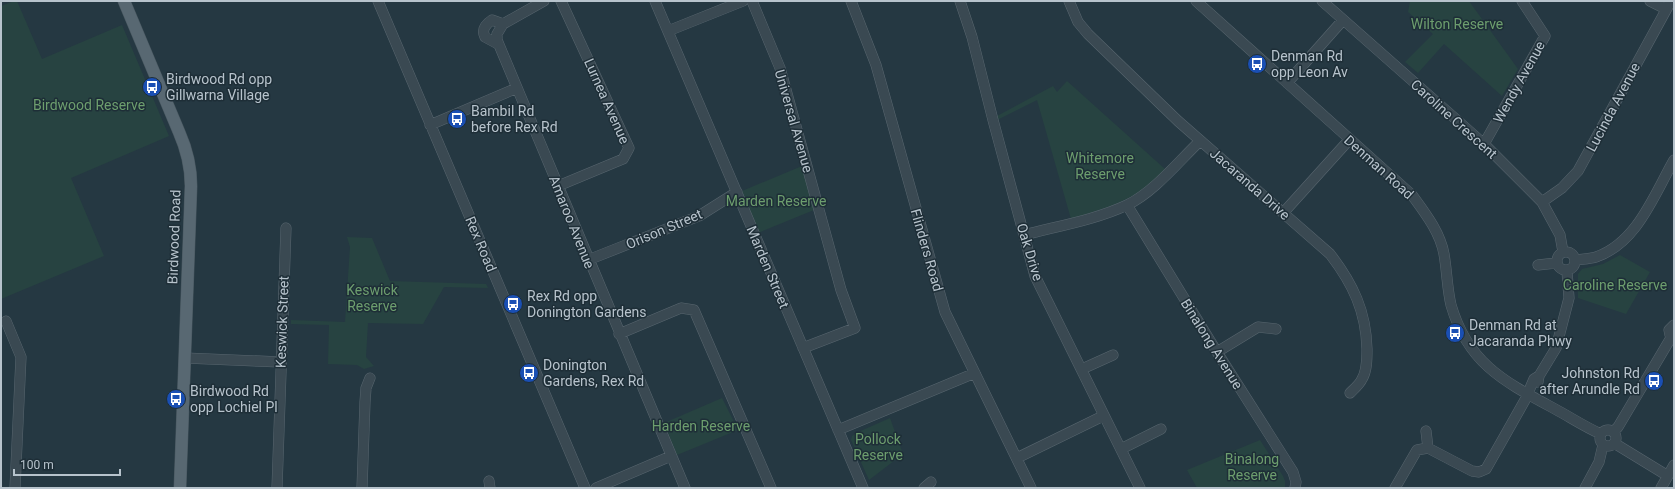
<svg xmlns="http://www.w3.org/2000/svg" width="1675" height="489" viewBox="0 0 1675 489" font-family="Roboto,sans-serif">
	<rect width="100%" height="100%" fill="#253842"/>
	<path fill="#274341" d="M14,1H17L42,59L122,25L169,136L71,178L104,256L1,299V6Z
		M1410,1H1469L1518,69L1502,96L1444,44L1418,73L1405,62L1433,34L1408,12Z
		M1067,81L1165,169C1141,199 1106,208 1071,219L1037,100L997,120V116L1053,86L1057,92Z
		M802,166L814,210L758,233L742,191Z
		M347,237L372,238L390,281L486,284L488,288L444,287L423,324L368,323L366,357L374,366L364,369L357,365L328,364L329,325L291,324V320L345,322L350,247Z
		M1620,255L1650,272L1626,314L1578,298V274L1582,269L1603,264Z
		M722,398L738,430L677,455L664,423Z
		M890,418L903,454L869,480L851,440L852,436L856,433Z
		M1260,440L1283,476L1285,481V488H1197L1187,470Z"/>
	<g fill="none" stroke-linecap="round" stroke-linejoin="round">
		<defs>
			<path id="minor" d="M378,1L585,488
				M544,1L503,24L497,34V40L685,488
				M655,1L863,488
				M752,1L780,68L841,290L855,328L803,348
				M851,1L876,65L945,312L1031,488
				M960,1L972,37L993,120L1035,276L1140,488
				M1069,1L1078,22L1088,34L1178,121L1330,254C1353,284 1366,311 1367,349C1367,359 1367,371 1362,379C1360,384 1354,389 1350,393
				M1196,1L1412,195C1425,213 1440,232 1444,254C1447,271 1447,288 1451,305C1468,364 1505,382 1555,409C1570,417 1585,427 1601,434
				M1322,1L1484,144L1542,202L1560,235L1563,252
				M1650,1L1666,9
				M668,31L743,1
				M498,44L485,37C481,29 486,24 492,20L503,24
				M1287,83L1343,20
				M430,125L517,88
				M1484,144L1545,36L1522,1
				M558,186L623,159L629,148L561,1
				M1542,202L1562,188L1578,171L1671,1
				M1127,205L1217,352L1293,472L1296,482L1295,488
				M1284,212L1349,140
				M1024,235C1058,226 1095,220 1127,205C1154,192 1178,162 1200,141
				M1557 261a9 9 0 1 1 18 0a9 9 0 1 1-18 0Z
				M588,260L699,216L737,192
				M1575,260C1581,259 1590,259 1596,257C1637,243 1654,195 1674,160
				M1538,265L1556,263
				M6,321L21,357L15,488
				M1674,325L1669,330L1670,335L1674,338
				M619,334L681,308L694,310L771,488
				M1217,352L1258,327L1276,329
				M185,358L281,362
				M1082,369L1113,355
				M1538,382L1539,376L1556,348L1569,298L1567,271
				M838,430L975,373
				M1600 438a8 8 0 1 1 16 0a8 8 0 1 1-16 0Z
				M1426,431L1428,448
				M1613,432L1618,427L1672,336
				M1614,443L1668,476
				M1121,449L1161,429
				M1017,458L1103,416
				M489,481L490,488
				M277,488L286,228
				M362,488L365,402L366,388L370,378
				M596,488L671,456
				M924,488L931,482
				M1395,488L1417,450L1428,448L1472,471L1479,472L1486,469L1525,400L1534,379L1539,376
				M1585,488L1599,462L1603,445
				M1661,488L1674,465"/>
			<path id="major" d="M124,1L179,132C187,150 191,166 191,186L180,488"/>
		</defs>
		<use href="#minor" stroke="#58666f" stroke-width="11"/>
		<use href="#major" stroke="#46555e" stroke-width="13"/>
		<use href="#minor" stroke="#3a4952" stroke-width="10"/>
		<use href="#major" stroke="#586872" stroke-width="12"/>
	</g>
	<defs>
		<symbol id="bus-disc" viewBox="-11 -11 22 22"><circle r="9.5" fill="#1a4fb4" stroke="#1e2e37"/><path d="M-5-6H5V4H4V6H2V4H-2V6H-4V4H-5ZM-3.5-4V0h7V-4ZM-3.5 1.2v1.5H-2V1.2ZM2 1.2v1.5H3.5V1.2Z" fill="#fff"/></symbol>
	</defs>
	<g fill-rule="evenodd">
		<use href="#bus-disc" x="1246" y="53" width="22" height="22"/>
		<use href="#bus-disc" x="141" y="76" width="22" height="22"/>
		<use href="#bus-disc" x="446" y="108" width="22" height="22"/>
		<use href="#bus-disc" x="502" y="293" width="22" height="22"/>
		<use href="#bus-disc" x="1444" y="322" width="22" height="22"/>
		<use href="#bus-disc" x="518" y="362" width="22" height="22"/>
		<use href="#bus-disc" x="1643" y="370" width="22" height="22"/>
		<use href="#bus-disc" x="165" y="388" width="22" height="22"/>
	</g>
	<g text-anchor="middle" stroke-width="3" stroke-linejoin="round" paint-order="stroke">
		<g font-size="14" fill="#6d9e6e" stroke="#1e2e37">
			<text x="1457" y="29">Wilton Reserve</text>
			<text x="89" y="110">Birdwood Reserve</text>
			<text x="1100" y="163">Whitemore<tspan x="1100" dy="16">Reserve</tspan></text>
			<text x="776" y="206">Marden Reserve</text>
			<text x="1615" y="290">Caroline Reserve</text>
			<text x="372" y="295">Keswick<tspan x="372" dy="16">Reserve</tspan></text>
			<text x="701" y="431">Harden Reserve</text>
			<text x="878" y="444">Pollock<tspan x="878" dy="16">Reserve</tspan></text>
			<text x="1252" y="464">Binalong<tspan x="1252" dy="16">Reserve</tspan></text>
		</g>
		<g font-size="14" fill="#b7c3cc" stroke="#1e2e37" text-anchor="start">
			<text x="1271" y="61">Denman Rd<tspan x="1271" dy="16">opp Leon Av</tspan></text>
			<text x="166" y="84">Birdwood Rd opp<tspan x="166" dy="16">Gillwarna Village</tspan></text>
			<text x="471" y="116">Bambil Rd<tspan x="471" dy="16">before Rex Rd</tspan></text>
			<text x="527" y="301">Rex Rd opp<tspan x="527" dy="16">Donington Gardens</tspan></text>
			<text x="1469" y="330">Denman Rd at<tspan x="1469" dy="16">Jacaranda Phwy</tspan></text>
			<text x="543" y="370">Donington<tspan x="543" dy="16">Gardens, Rex Rd</tspan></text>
			<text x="1640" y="378" text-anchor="end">Johnston Rd<tspan x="1640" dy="16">after Arundle Rd</tspan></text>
			<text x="190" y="396">Birdwood Rd<tspan x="190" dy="16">opp Lochiel Pl</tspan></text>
		</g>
		<g font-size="14" fill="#b7c3cc" stroke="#1e2e37">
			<text transform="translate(1519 82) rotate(-61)" y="5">Wendy Avenue</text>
			<text transform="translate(607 101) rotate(66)" y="5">Lurnea Avenue</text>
			<text transform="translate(1613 107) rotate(-62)" y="5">Lucinda Avenue</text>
			<text transform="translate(1454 119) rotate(42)" y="5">Caroline Crescent</text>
			<text transform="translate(794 121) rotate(74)" y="5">Universal Avenue</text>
			<text transform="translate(1379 167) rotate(42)" y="5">Denman Road</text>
			<text transform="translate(1250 184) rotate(41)" y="5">Jacaranda Drive</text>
			<text transform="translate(572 222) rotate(68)" y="5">Amaroo Avenue</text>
			<text transform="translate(664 229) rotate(-23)" y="5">Orison Street</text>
			<text transform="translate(174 237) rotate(-88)" y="5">Birdwood Road</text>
			<text transform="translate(481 244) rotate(67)" y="5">Rex Road</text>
			<text transform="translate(927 250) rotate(74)" y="5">Flinders Road</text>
			<text transform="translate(1030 252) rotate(73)" y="5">Oak Drive</text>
			<text transform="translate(768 267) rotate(67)" y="5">Marden Street</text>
			<text transform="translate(282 322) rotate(-88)" y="5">Keswick Street</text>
			<text transform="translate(1212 344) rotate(58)" y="5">Binalong Avenue</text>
		</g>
	</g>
	<rect width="1675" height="489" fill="none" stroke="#b7c3cc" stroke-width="4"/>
	<path d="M14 469v6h106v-6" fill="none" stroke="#b7c3cc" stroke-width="2"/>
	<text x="20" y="469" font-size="12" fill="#b7c3cc" stroke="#1e2e37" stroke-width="3" paint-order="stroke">100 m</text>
</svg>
